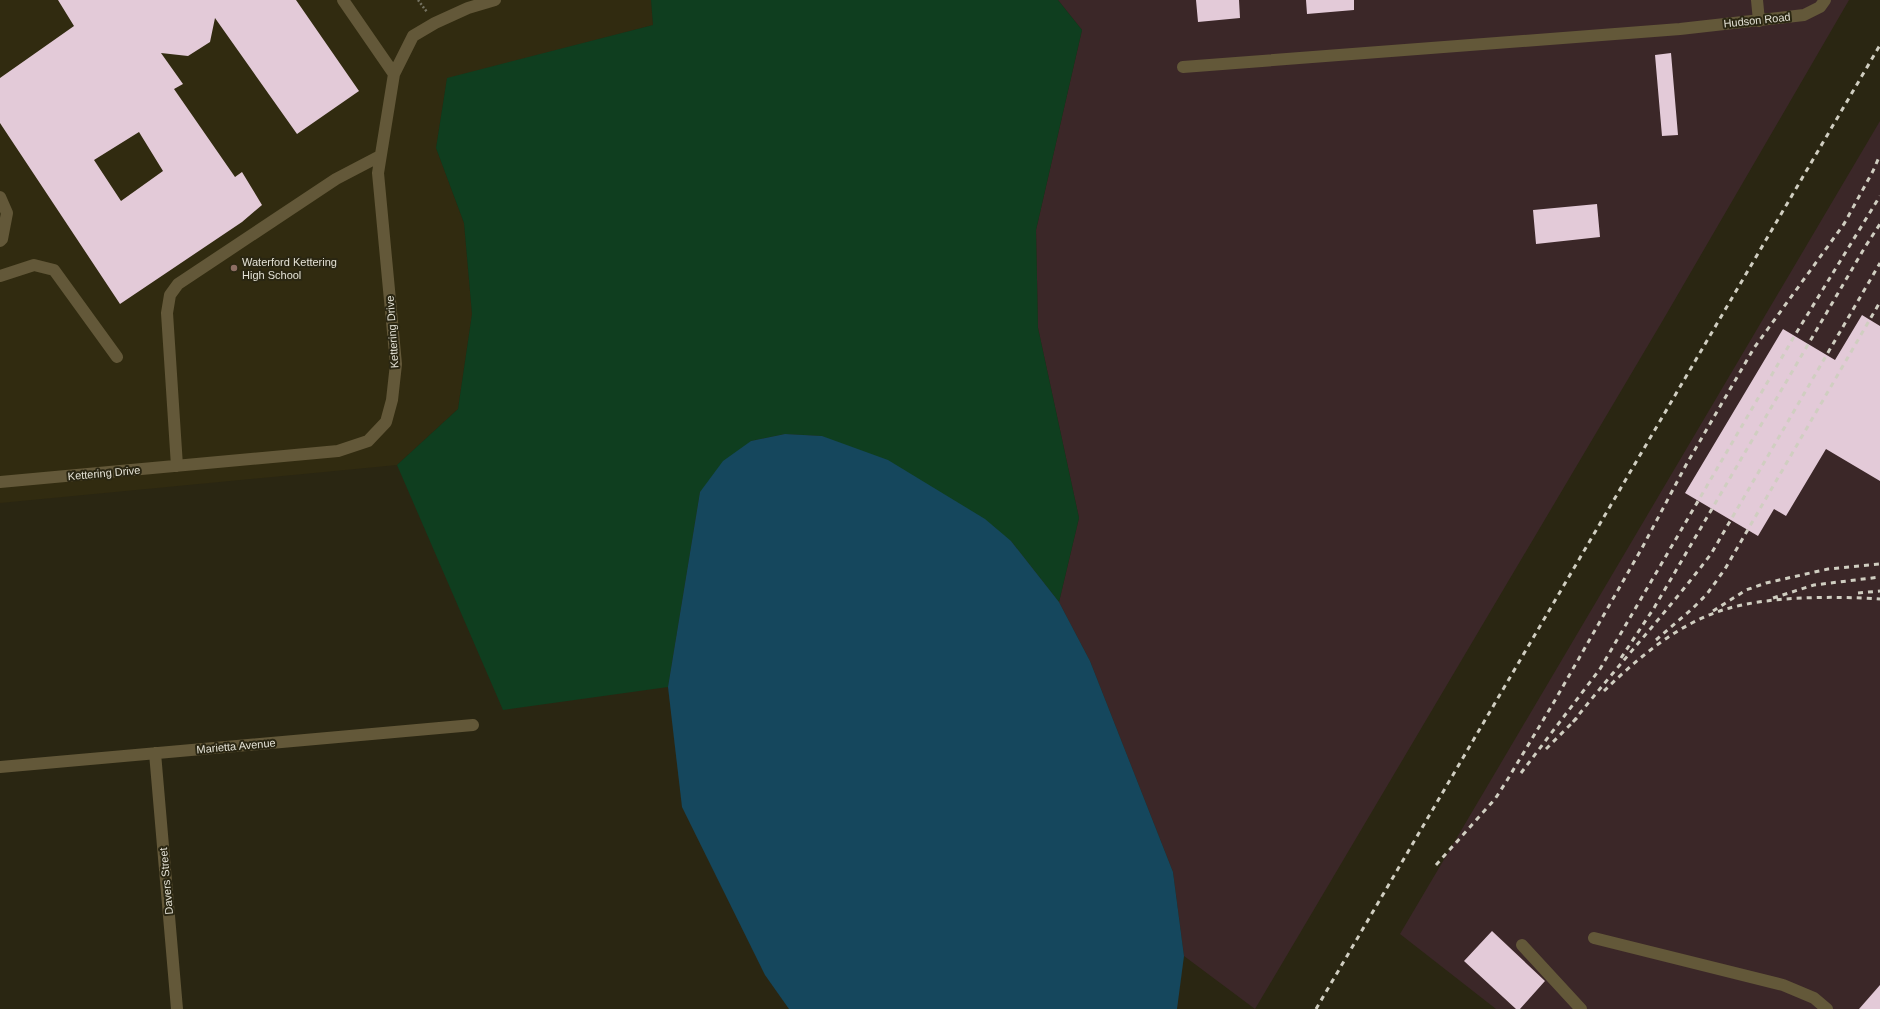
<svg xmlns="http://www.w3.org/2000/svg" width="1880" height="1009" viewBox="0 0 1880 1009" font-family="Helvetica,sans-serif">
	<rect width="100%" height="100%" fill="#2a2612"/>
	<path fill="#312b10" d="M0,0H651L653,25L447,79L436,148L464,223L472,314L458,409L397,465L0,503Z"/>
	<path fill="#3b2728" d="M1058,0H1849L1663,320L1255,1009L1184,956L1173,872L1090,661L1059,602L1079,518L1038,328L1036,230L1082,30Z
		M1880,121V1009H1496L1400,934Z"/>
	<path fill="#0f3e1f" d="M651,0H1058L1082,30L1036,230L1038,328L1079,518L1059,602L1011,541L822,436L785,434L751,441L700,492L668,687L503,710L397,465L458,409L472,314L464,223L436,148L447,78L653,25Z"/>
	<path fill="#15475d" d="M785,434L822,436L888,460L985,519L1011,541L1059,602L1090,661L1173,872L1184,956L1177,1009H789L765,975L682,807L668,687L700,492L723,461L751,441Z"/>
	<path fill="#e3cad8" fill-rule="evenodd" d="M58,0H296L359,91L297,134L215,18L210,42L188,56L161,53L183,84L174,89L235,177L242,172L262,205L242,222L120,304L0,123V78L74,26ZM139,132L163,171L121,201L94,160Z
		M1196,0H1239L1240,18L1198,22Z
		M1306,0H1354V10L1307,14Z
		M1671,53L1678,135L1662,136L1655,55Z
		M1597,204L1600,237L1536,244L1533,210Z
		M1862,315L1880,326V481L1826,449L1786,516L1774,509L1758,536L1685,493L1783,329L1835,360Z
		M1492,931L1545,981L1520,1009H1516L1464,961Z
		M1880,985V1009H1859Z"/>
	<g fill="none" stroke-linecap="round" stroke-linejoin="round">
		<path stroke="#757261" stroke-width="2.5" stroke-dasharray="2 2" stroke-linecap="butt" d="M418,0L427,12"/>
		<path stroke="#635839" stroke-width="12" d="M343,0L394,74
			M1757,0L1759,21
			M1183,67L1680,29L1804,15L1820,7L1825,0
			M0,197L7,213L2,239L0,241
			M0,276L34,265L54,270L117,357
			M177,466L167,313L170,295L178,284L336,179L380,156
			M0,482L338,451L368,441L386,422L392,400L396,364L378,173L394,74L413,36L435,23L468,8L495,0
			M155,753L177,1009
			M0,767L473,725
			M1594,938L1783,985L1814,998L1827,1009
			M1522,945L1581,1009"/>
		<path stroke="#d0cec1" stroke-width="3" stroke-dasharray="5 5" stroke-linecap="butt" d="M1858,593L1880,591
			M1773,598L1814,585L1880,577
			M1713,611L1746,590L1766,583L1828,569L1880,564
			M1656,640L1693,608L1707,594L1725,569L1880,302
			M1621,658L1654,608L1865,247L1880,224
			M1604,691C1639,657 1679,623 1726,609C1770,596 1834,596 1880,599
			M1573,722C1618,665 1667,612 1711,554L1880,263
			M1546,749L1577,718
			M1521,773L1600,669L1795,335L1880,196
			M1436,865L1495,799L1506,782L1554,702L1642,548L1686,465L1754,348L1844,224L1873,171L1880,155
			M1316,1009L1880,45"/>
	</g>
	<circle fill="#8d6e63" stroke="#2a2612" stroke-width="1.5" cx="234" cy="268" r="4"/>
	<g text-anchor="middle" stroke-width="4" stroke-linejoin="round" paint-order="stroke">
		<g font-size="11" fill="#e4e2d6" stroke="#2a2612">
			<text transform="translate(1757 20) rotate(-6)" y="4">Hudson Road</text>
			<text transform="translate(392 332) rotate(-94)" y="4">Kettering Drive</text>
			<text transform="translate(104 473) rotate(-5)" y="4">Kettering Drive</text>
			<text transform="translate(236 746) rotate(-5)" y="4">Marietta Avenue</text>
			<text transform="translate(166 881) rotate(-95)" y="4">Davers Street</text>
		</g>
		<g font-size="11" fill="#e4e2d6" stroke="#2a2612" text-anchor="start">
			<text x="242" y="266">Waterford Kettering<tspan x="242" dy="13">High School</tspan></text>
		</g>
	</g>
</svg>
